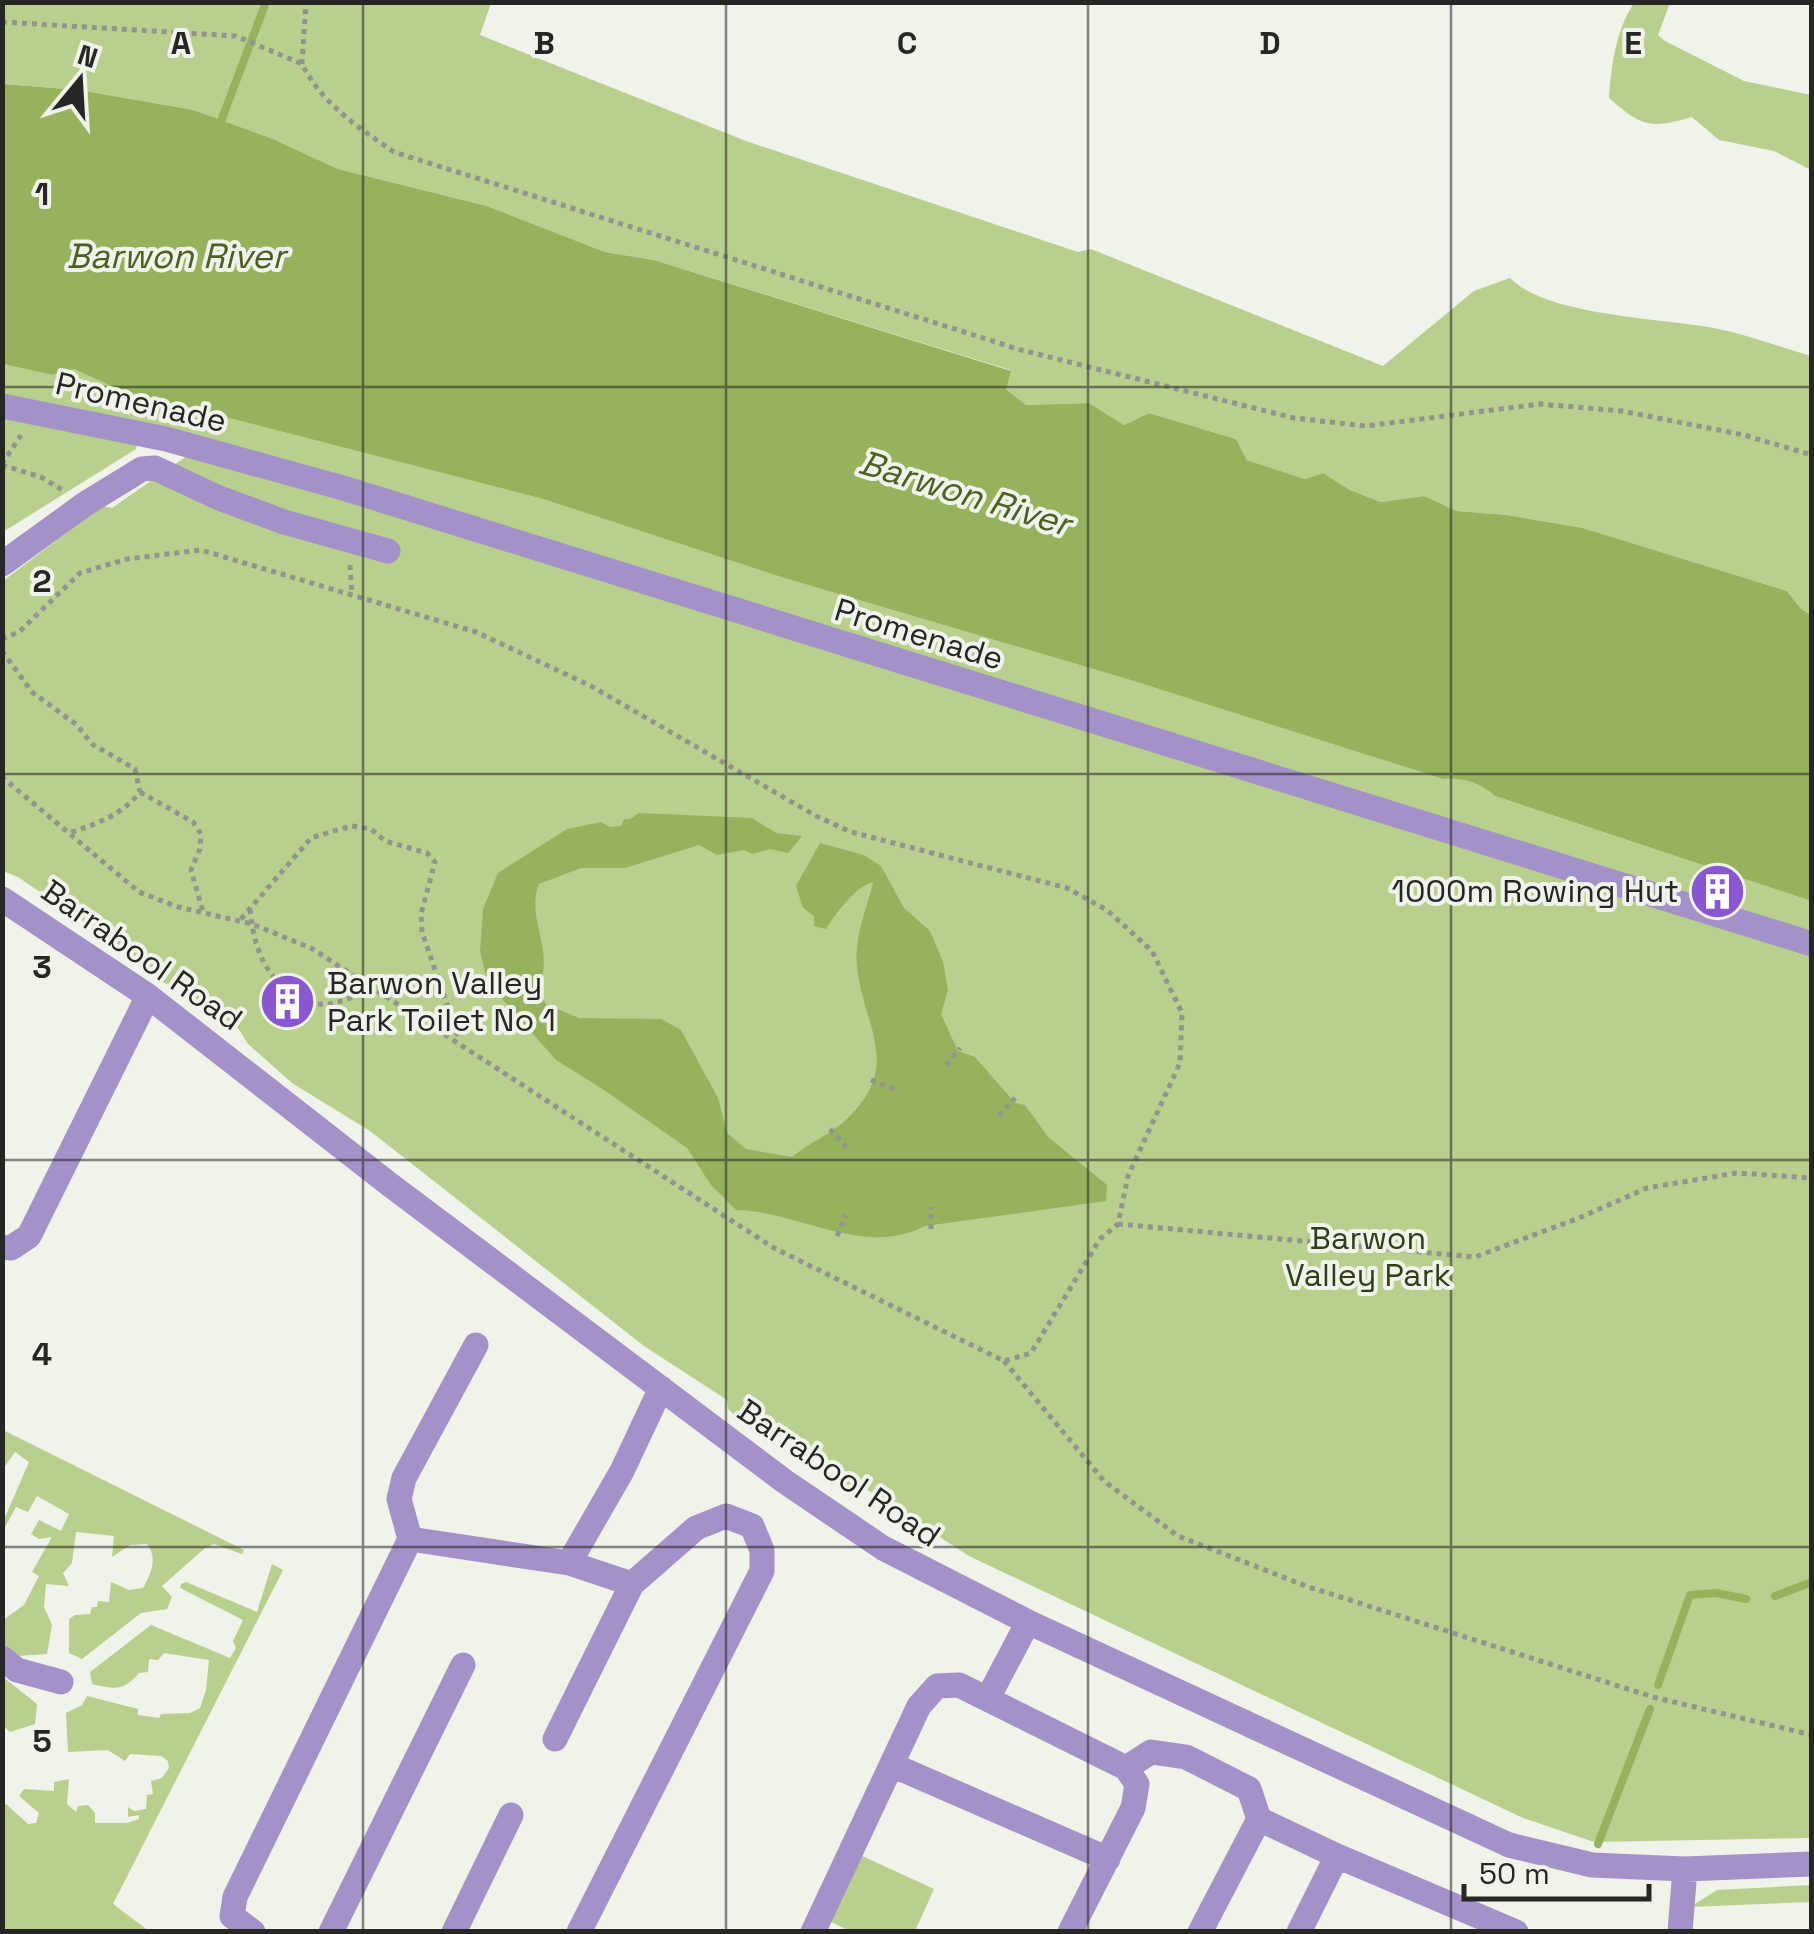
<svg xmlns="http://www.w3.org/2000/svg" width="1814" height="1934" viewBox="0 0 1814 1934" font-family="'Space Grotesk',sans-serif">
	<rect width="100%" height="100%" fill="#eff3ea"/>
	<path fill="#b8cf8d" d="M2,3H491L480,35L746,141L1078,252L1091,249L1383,366L1474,291L1510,278C1547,316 1660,318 1713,328C1746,334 1779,347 1811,356V615L1801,609L1787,591L1583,528L1507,515L1457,511L1424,496L1381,502L1350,490L1323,473L1305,479L1247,460L1236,439L1149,413L1124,425L1089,403L1026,405L1006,389L1010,370L654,260L605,252L487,206L338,169L273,139L194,110L79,90L3,84Z
		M1634,3H1670L1658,35L1665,41L1744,81L1811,95V170L1774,151L1719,140L1692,117C1650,129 1642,127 1609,98C1611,66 1616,30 1634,3Z
		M3,364L52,375L74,369L120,390L543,499L784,578L1127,679L1443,779C1464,778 1479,782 1495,796L1811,901V1838L1594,1842L1523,1818L969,1556L866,1489L861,1496L848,1491L836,1479L839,1472L782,1435C761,1442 743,1423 728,1409L727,1400L644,1346L370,1131L292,1083L248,1044L238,1028L179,987C159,985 133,965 122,948L18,877L3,871V581L102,506L112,508L207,442L142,426L136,449L3,532Z
		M3,1430L244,1550L242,1554L214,1544L205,1548L162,1586L172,1597L167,1609L141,1613L82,1659L69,1653V1619L75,1615L90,1614L92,1607H97L98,1601L109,1602L111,1582L129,1590L143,1588C151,1575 158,1557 147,1544L130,1545L112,1557L114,1536L76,1532L72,1563L63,1573L69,1586L46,1584L44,1607L52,1625L47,1654L18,1656L3,1646V1620L24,1605L39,1576L32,1572L52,1537L39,1539L31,1534L39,1520L61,1531L69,1514L37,1496L28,1512L16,1507L3,1531V1522L29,1462L15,1452L3,1469Z
		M272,1564L283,1570L113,1904L149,1931H3L2,1809L6,1804L28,1824L36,1823L39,1813L19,1796L24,1789L54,1791V1782L69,1779L67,1804L76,1812L78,1806L88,1805L95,1813V1823H127L139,1819V1815L128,1817V1807L134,1811L146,1809L147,1795L153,1794L151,1781L162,1778L169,1768L168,1761L161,1756L130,1754L125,1761L108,1750L68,1752L66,1713L82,1705L87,1696L138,1709V1715L159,1718L161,1714L190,1713L200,1708L206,1690L209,1660L164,1653L158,1660L149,1659L148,1672L139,1673C123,1692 114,1689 92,1684L90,1672L151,1625L230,1658L236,1648L233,1641L243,1620L180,1588L181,1584L186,1582L257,1612Z
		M3,1677L37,1704L35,1724L10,1732L3,1726Z
		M860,1855L934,1889L915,1931H850L827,1920Z
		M1811,1885V1902L1690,1907L1717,1890Z"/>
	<path fill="#97b25d" d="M3,84L79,90L194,110L273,139L338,169L487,206L605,252L654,260L1011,371L1006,389L1026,405L1089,403L1124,425L1149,413L1236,439L1247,460L1305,479L1323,473L1350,490L1381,502L1424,496L1457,511L1507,515L1583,528L1787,591L1801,609L1811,615V901L1495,796C1479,782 1464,778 1443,779L1127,679L784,578L543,499L120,390L74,369L52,375L3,364Z
		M639,813L752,818L776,833L802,836L788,853L770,849L752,854L744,850L717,855L699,845L625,868H581L539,884C525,918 556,951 538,989L546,1004L579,1018L661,1019L681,1030L718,1098L727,1133L746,1149L792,1157C810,1142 832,1134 849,1117C904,1063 861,1023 857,965C854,935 867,910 873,882C856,886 836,913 826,929L814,926V916L803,908L796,886L820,843L864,855L881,866L904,908L930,931L943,962L948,990L941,1014L958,1051L975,1057L1015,1103L1025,1105L1048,1137L1107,1185L1106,1201L925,1226C864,1258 799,1211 736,1210L711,1185L687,1148L601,1088L556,1060L488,983L480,952L483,909L498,873L567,829L601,822L610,827L621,826L624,819H630Z"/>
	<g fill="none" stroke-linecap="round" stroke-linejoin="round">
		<path stroke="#97b25d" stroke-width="8" d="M218,129L266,2
			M1775,1596L1812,1582
			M1658,1685L1690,1595L1716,1593L1746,1599
			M1598,1844L1650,1709"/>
		<path stroke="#92958e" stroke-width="5" stroke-dasharray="5 5" stroke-linecap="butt" d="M2,22L236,36L302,64C323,105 358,127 394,152L1021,350L1294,418L1366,426L1540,404L1622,411L1744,435L1812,455
			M302,64L306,2
			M2,464L21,435
			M2,465L41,477L64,491
			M350,565L352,594
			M2,639L19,632L80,573L127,559L201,550L476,632L591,686L816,816L851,832L1067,888L1107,910L1152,951L1182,1013L1180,1063L1128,1176L1118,1224L1100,1239L1031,1353L1004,1361L774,1248L311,948L252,924L178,907L139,892L2,777
			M2,651L32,692L77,725L92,744L135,769L140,792C121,816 96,824 69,833
			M140,792L193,822L201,834L200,849L191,870L203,912
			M250,909C253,938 259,963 280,984
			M241,919L311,838L330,832L352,826L371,829L385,841L427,853L435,862L421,914L422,932L459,1039
			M308,1003C332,1008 352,998 373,987
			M946,1065L960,1048
			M871,1080L898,1091
			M999,1116L1015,1098
			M830,1129L846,1147
			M1118,1224L1475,1257L1579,1218L1647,1188L1736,1173L1812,1178
			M931,1229V1207
			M837,1236L846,1215
			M1004,1361L1104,1481L1178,1536L1306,1586L1653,1697L1812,1735"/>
		<path stroke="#a391c7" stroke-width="25" d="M2,406L166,439L343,488L1812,944
			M2,564L85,504L142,469L155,468L219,498L284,522L388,551
			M2,899L148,996L389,1184L784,1481L883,1548L1028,1622L1509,1845L1592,1865L1685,1869L1812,1864
			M2,1247L11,1248L29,1236L148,996
			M410,1539L569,1563L632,1584
			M569,1563L622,1471L661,1388
			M2,1658L17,1670L61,1682
			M988,1698L1028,1622
			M555,1739L632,1584L696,1528L726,1516L752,1526L762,1550V1571L579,1932
			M892,1765L1108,1859
			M1126,1768L1151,1752L1186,1757L1249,1789L1259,1819L1337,1856L1516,1932
			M253,1932L232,1916L235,1897L410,1539L399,1499L404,1478L476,1345
			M331,1932L463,1665
			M454,1932L511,1815
			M813,1932L919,1706L937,1686L959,1685L1126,1768L1137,1784L1133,1808L1070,1932
			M1200,1932L1259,1819
			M1299,1932L1337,1856
			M1680,1932L1685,1869"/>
	</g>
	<path fill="none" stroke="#262724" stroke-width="2.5" stroke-opacity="0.55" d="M363,2V1932M726,2V1932M1088,2V1932M1451,2V1932M2,387H1812M2,774H1812M2,1160H1812M2,1547H1812"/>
	<defs>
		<symbol id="building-disc" viewBox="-11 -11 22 22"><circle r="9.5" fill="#8957d0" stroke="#eff3ea"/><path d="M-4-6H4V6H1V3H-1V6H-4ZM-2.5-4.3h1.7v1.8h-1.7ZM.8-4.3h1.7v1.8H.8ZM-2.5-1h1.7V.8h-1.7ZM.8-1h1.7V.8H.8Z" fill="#fff"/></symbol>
	</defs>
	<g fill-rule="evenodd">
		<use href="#building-disc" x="1686" y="860" width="63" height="63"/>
		<use href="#building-disc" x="256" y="970" width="63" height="63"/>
	</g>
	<g text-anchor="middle" stroke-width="8" stroke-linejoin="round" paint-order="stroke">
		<g font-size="32" fill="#262724" stroke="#eff3ea">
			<text transform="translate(141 402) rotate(13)" y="11">Promenade</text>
			<text transform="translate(919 634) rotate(17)" y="11">Promenade</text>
			<text transform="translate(142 955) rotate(35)" y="11">Barrabool Road</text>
			<text transform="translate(839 1473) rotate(34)" y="11">Barrabool Road</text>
		</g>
		<g font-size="32" fill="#262724" stroke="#eff3ea" text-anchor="end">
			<text x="1679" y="902">1000m Rowing Hut</text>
			<text x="327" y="994" text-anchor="start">Barwon Valley<tspan x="327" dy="37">Park Toilet No 1</tspan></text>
		</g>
		<g font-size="32" fill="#313c18" stroke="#eff3ea">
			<text x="1368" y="1249">Barwon<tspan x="1368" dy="37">Valley Park</tspan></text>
		</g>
		<g font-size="35" font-style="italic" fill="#4d5f23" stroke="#eff3ea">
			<text x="176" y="268">Barwon River</text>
			<text transform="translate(965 493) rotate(17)" y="12">Barwon River</text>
		</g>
	</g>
	<g font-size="32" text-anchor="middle" font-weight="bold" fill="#262724" stroke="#eff3ea" stroke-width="8" stroke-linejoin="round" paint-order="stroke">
		<text x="181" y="54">A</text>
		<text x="544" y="54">B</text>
		<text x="907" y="54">C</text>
		<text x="1270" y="54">D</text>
		<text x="1633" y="54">E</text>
		<text x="42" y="205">1</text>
		<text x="42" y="592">2</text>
		<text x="42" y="978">3</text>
		<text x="42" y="1365">4</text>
		<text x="42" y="1752">5</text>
	</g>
	<rect width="1814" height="1934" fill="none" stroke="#262724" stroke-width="10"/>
	<g transform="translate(80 80) rotate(18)" stroke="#eff3ea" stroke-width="8" paint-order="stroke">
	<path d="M0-8L18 38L0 25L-18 38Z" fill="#262724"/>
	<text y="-15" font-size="28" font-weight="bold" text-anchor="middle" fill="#262724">N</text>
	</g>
	<path d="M1464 1884v15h185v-15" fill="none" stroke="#262724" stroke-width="5"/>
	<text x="1479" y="1884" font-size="30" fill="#262724" stroke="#eff3ea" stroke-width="8" paint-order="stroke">50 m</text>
</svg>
